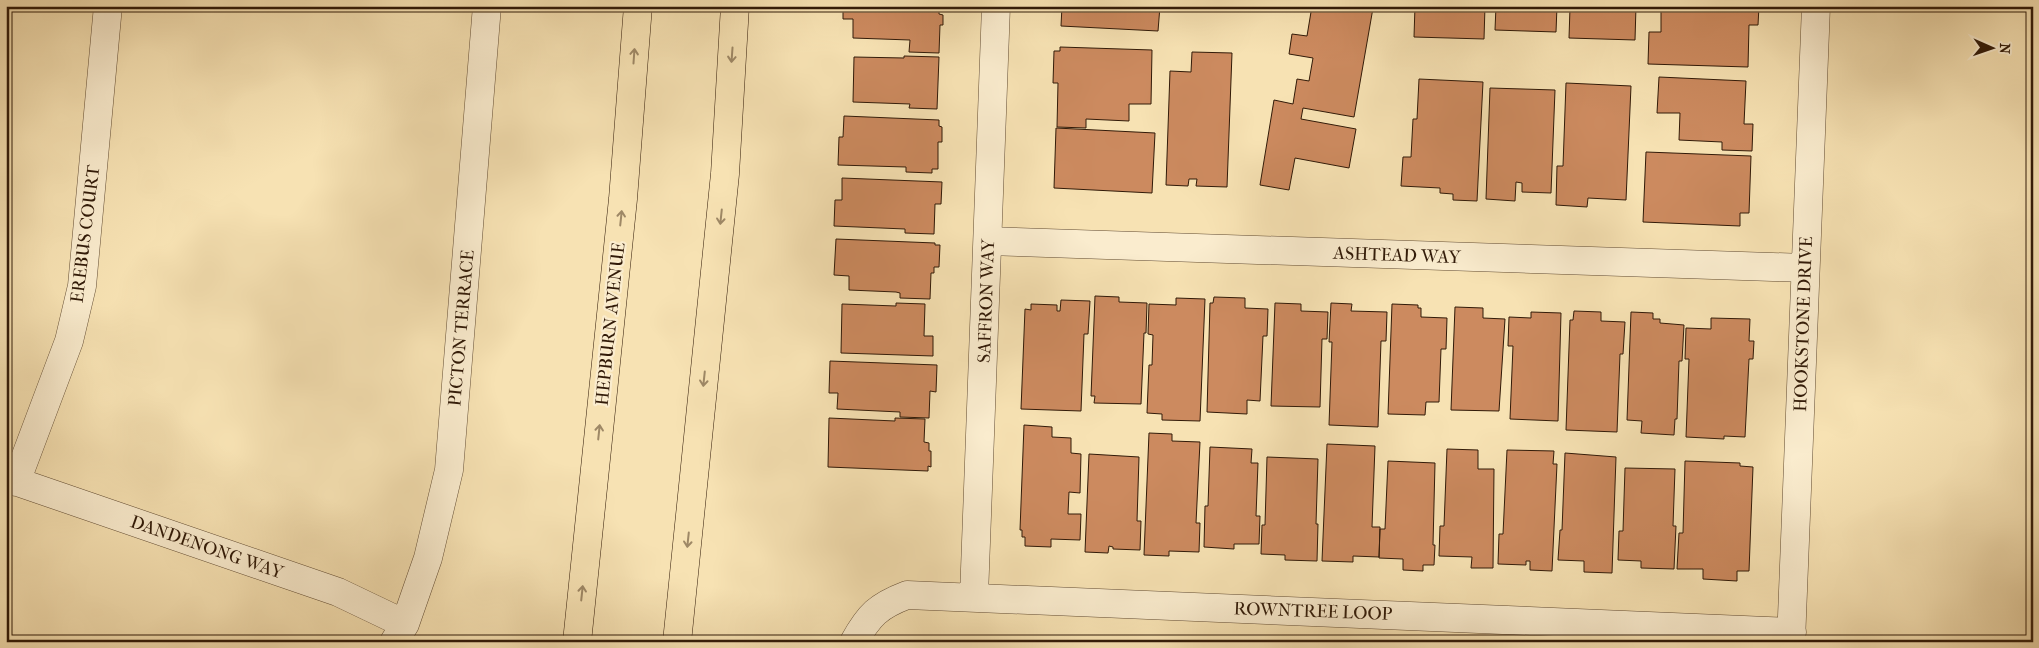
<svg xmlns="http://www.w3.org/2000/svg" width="2039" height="648" viewBox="0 0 2039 648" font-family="'IM FELL French Canon',serif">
	<rect width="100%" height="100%" fill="#f7e2b3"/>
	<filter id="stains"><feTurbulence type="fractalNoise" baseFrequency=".004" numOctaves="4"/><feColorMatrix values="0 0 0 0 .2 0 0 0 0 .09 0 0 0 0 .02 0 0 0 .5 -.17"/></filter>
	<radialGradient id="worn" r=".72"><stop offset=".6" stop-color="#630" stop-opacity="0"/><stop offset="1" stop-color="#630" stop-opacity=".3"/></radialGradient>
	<path fill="#cc8a5f" stroke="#311a08" d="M843,6H939V14L943,15V25H940L939,53L909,52L910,40L853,38V19H843Z
		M1062,6H1160L1158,31L1061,26Z
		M1173,6H1233V10L1173,9Z
		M1312,6L1373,8L1354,117L1303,108L1301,119L1356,129L1349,168L1295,158L1289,190L1260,185L1274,100L1293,104L1297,79L1309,81L1313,58L1289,54L1292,34L1307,36Z
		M1415,6H1485L1484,39L1414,37Z
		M1496,6H1557L1556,32L1495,30Z
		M1576,6H1636L1635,40L1569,38L1570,8L1576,9Z
		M1661,6H1759L1758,25H1749L1748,67L1648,64L1649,32H1661Z
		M1060,47L1152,50L1151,104H1129V121L1086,119V128L1057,127L1058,83H1053L1054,51H1060Z
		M1192,52L1232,53L1227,187L1196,186L1197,179H1189L1188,186L1166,185L1170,71L1191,72Z
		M904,56L939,57L937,109L909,108L910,104L853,102L854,57L904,58Z
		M1659,77L1746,81L1744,124H1753L1752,151L1722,150V142L1679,140L1680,113H1657Z
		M1419,79L1483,82L1477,201L1453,200V194L1440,193V188L1401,186L1403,157H1411L1413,119H1417Z
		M1566,83L1631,86L1626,200L1588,198L1587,207L1556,205L1557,166H1563Z
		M1490,88L1555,90L1551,193L1522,192V183L1516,182L1515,201L1486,199Z
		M844,116L939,120V126L942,127V142H938V169H932V173L906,172V167L838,165L839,137H843Z
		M1056,128L1155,133L1152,193L1054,188Z
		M1646,152L1751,156L1749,213H1740V226L1643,222Z
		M842,178L942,182L941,204H935L934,234L905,233V229L834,226L835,200H842Z
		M836,239L935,243V245H940L939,267H934V273H931L930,299L900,298V293L896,292L849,290V276L834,275Z
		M1095,296L1119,297V302L1147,303L1146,333H1144L1141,404L1094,403L1095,396H1091Z
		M1214,297L1245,298V308L1268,309L1267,336H1263L1260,401L1247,400V414L1207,412L1210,303H1213Z
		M1176,298L1205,299L1200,421L1162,420V414L1147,413L1149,365H1152L1153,335L1148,334L1149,304L1176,305Z
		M1061,300L1090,301L1088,334H1084L1081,411L1021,409L1025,309L1031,310V304L1057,305V311H1060Z
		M896,303L925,304L924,336H933V356L841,353L842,304L896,306Z
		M1275,303L1301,304V311L1328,312L1327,339H1322L1320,407L1271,406Z
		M1331,303L1352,304L1351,311L1387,312L1386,341H1381L1378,427L1329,425L1332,342H1329Z
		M1392,304L1418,305V308H1421V317L1447,318L1446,349H1441L1439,402H1426L1425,415L1388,414Z
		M1455,307L1483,308V318L1505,319L1499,411L1451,410Z
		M1574,311L1601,312V321L1625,322L1623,354H1620L1617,432L1566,430L1570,320H1573Z
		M1531,312L1561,313L1558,421L1510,419L1513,346H1508L1509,317L1531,318Z
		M1631,312L1653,313V319H1660V323L1684,325L1682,361H1679L1677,419H1675L1674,435L1641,433L1642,421L1627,420Z
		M1711,318L1750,319L1749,341H1754L1753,359H1749L1745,437L1724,436V439L1686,437L1689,359H1685L1686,328L1711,329Z
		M830,361L937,365L936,392L930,391L929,418L900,417V412L837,409L838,393H829Z
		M829,418L895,421V418L925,419L924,442L929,443V451H931V467L928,466V471L828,467Z
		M1024,425L1052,427V437L1071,438V453L1081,454L1080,493L1069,492L1068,514H1081L1080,540L1051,539V547L1025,546V537H1022V530H1020Z
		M1149,433L1172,434V441L1200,442L1196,523H1200L1199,552L1169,551V556L1144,555Z
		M1327,444L1375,446L1372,527H1380L1379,557L1353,556V562L1322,561Z
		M1210,447L1252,449L1251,463H1258L1256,516H1260L1259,544H1234V549L1204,547L1205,506H1208Z
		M1447,449L1478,450V469H1494L1493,568H1471L1472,557L1439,556L1440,526H1444Z
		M1507,450L1554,451L1553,464H1557L1552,571L1530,570V561H1526V565L1498,564L1499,534H1503Z
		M1565,453L1616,457L1612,573L1584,572V561L1558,560L1560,530H1562Z
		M1089,454L1139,457L1137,521H1141L1140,550L1113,549V547L1109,546L1108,553L1085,552Z
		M1267,457L1318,459L1316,524H1318L1317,561L1285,560V555L1261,554L1262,525H1265Z
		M1388,461L1435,463L1433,545H1435L1434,565H1423V571L1403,570V559L1379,558L1380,529H1385Z
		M1685,461L1740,463V466L1753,467L1749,571H1737V581L1703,579V569H1677L1679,533H1683Z
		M1625,468L1675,469L1673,526H1676L1674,569L1641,568V561L1618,560L1619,531H1623Z"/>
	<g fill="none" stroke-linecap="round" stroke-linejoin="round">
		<defs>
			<path id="minor" d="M988,241L1805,268
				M6,478L338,592L405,624
				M16,482L69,341L82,286L108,6
				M974,596L996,6
				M394,642L405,624L428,558L449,470L487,6
				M854,642C869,615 878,606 907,595L1792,632
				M1791,642L1816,6"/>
			<path id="major" d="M577,642L623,199L638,6
				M677,642L725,174L735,6"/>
		</defs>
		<use href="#minor" stroke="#624c33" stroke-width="29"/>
		<use href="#major" stroke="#311a08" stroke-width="29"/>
		<use href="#minor" stroke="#faecce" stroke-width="28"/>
		<use href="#major" stroke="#f7e2b3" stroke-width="28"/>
	</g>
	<defs><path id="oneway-shaft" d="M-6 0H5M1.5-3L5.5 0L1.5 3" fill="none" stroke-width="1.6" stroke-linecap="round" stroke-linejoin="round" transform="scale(1.25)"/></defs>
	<g stroke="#9e8866">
		<use href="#oneway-shaft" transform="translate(732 55) rotate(94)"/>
		<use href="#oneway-shaft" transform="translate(634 56) rotate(-86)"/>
		<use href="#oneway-shaft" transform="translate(721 217) rotate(96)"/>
		<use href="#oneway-shaft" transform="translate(621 218) rotate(-84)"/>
		<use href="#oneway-shaft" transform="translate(704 379) rotate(96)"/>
		<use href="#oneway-shaft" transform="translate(599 432) rotate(-84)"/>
		<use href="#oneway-shaft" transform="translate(688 540) rotate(96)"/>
		<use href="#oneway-shaft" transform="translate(582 593) rotate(-84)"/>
	</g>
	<g text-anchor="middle" stroke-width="4.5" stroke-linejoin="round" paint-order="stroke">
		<g font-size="18" fill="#311a08" stroke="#faecce">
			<text transform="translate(85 234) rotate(-83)" y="6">EREBUS COURT</text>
			<text transform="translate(1397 255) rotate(2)" y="6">ASHTEAD WAY</text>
			<text transform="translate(986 301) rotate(-88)" y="6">SAFFRON WAY</text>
			<text transform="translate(610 324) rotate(-84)" y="6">HEPBURN AVENUE</text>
			<text transform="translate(1803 324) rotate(-88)" y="6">HOOKSTONE DRIVE</text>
			<text transform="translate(461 328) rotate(-85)" y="6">PICTON TERRACE</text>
			<text transform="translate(207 547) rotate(19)" y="6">DANDENONG WAY</text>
			<text transform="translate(1313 611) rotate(2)" y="6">ROWNTREE LOOP</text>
		</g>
	</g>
	<rect width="2039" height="648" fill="none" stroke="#f7e2b3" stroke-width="25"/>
	<rect x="8" y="8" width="2024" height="633" fill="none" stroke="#311a08" stroke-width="2.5"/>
	<rect x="12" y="12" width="2014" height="623" fill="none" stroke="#311a08"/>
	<g transform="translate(1992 48) rotate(92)" stroke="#faecce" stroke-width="4" paint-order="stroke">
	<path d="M0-4L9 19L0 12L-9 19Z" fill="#311a08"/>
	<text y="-8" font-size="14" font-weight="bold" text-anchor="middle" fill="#311a08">N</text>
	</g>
	<rect width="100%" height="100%" filter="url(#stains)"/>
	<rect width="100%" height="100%" fill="url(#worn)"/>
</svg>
